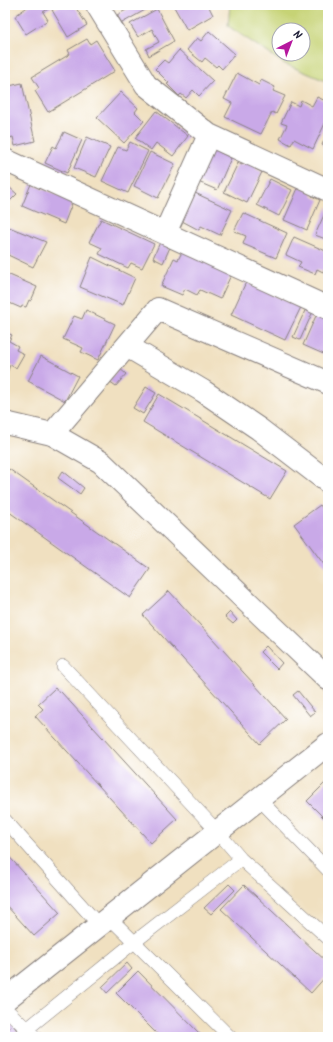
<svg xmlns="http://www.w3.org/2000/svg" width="333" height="1042" viewBox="0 0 333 1042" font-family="Kalam,sans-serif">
	<rect width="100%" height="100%" fill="#fff"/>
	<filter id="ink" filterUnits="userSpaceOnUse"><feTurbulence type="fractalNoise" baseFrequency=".025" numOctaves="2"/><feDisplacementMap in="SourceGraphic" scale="8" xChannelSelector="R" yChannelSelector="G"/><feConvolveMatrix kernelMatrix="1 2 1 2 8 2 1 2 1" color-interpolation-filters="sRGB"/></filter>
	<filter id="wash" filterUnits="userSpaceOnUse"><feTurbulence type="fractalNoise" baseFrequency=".012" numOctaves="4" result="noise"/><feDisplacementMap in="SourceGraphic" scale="16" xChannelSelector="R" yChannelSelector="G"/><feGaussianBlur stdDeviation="0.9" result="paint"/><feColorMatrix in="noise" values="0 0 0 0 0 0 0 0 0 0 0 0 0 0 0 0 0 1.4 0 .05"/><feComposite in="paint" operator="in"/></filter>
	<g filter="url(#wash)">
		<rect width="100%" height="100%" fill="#f0e0c0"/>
		<path fill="#c6d375" stroke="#747a58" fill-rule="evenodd" d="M230,5H328V82L283,63L228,26ZM279,30H303V54H279Z"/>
		<g id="blocks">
			<path fill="#c9a9e8" d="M30,5H55L43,12L48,20L26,34L15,16Z
				M61,5H74L87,25L68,37L52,10Z
				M135,5H154L122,23L117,15Z
				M173,5H208L213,15L187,30Z
				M157,9L174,41L149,56L146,49L159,42L152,29L138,37L130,24Z
				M209,31L235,54L222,69L218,65L216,67L205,58L202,62L187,50L197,38L201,41Z
				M87,39L90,44L96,40L115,71L48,112L35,91L39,88L32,77L70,54L68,50Z
				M179,50L213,81L199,96L193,90L186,98L181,94L179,96L167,84L169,83L155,69L164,60L168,63Z
				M5,59L10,73L5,75Z
				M237,73L259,85L261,80L275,87L273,91L285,96L276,114L272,112L261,134L225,117L232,103L224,99Z
				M22,83L35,141L15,146L13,137L5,139V87Z
				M121,92L138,108L135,112L144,121L124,143L97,118Z
				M317,97L328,102V117L313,149L294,139L291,145L280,139L287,125L281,123L291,102L299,106L301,100L312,106Z
				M156,111L188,136L173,156L156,143L151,150L135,138Z
				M64,132L82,140L67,173L45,163L53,146L56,148Z
				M328,132V148L322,145Z
				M87,137L110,147L96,177L74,168Z
				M130,142L148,151L128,193L102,181L118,147L126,150Z
				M211,148L231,158L217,190L196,181Z
				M150,152L175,164L158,198L134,186Z
				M244,160L257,166L256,169L262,172L247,203L224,192L238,163L242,165Z
				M270,179L292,190L279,216L257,205Z
				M31,184L73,201L64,224L22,206Z
				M299,186L313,193L312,196L320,200L307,230L284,220Z
				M9,187L17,194L5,206V191Z
				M195,193L232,210L220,235L201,226L199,230L182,221Z
				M328,206V240L315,235Z
				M243,213L287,233L276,258L243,244L246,236L234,231Z
				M101,219L154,244L142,268L131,263L128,268L99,254L102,248L89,242Z
				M9,227L46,242L33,267L8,255L9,251L5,249V235Z
				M294,237L328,252V261L323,272L317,269L315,274L298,267L301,262L286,255Z
				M161,240L171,245L163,263L153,258Z
				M184,248L231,275L220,299L200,290L197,295L185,289L182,295L161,286L174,258L178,260Z
				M92,257L135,278L123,305L80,287Z
				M5,273L37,287L31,301L29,300L26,307L22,306L21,308L5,301Z
				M246,282L301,307L285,340L231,315Z
				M308,304L315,307L300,340L293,337Z
				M319,309L328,313V356L303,345Z
				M86,310L115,324L98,360L81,352L83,348L63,339L74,316L82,319Z
				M5,332L12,335L9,341L18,346L16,350L24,354L16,368L10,365L7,373L5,372Z
				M41,356L78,376L65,401L28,381Z
				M119,368L126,374L116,386L109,381Z
				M146,387L156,393L143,414L133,408Z
				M159,394L287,471L270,499L143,422Z
				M9,469L150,569L130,598L5,509V475Z
				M63,471L84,488L80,494L58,478Z
				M320,505L328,515V570L294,524Z
				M169,591L286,719L260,744L143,615Z
				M230,612L237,620L233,624L225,617Z
				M266,646L282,663L277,669L260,652Z
				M55,688L59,693L61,692L177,819L151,843L35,716L43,709L38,704Z
				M298,691L315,712L310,716L293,695Z
				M328,780V822L307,801Z
				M5,852L60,913L34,936L5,904Z
				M229,884L235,890L211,914L204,908Z
				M244,885L328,963V974L311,993L221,909Z
				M127,963L132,969L107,993L102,987Z
				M138,971L203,1037H160L116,993Z
				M13,1025L19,1033L14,1037H5V1032Z"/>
		</g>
	</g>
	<g filter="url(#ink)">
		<use href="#blocks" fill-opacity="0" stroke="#89817e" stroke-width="1"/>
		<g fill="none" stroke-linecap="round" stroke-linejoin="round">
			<defs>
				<path id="service" d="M63,666L217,831L241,859L328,938
					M259,799L328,870
					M5,820L99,925
					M109,917L230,1037
					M5,1008L35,1037
					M27,1029L133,943L241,859"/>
				<path id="minor" d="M97,5L146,85L209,135L328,190
					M5,160L328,308
					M165,233L209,135
					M127,346L203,391L259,429L328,482
					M52,434L158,309L328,383
					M5,1000L328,744"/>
				<path id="tertiary" d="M5,423L52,434L101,462L328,679"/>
			</defs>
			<use href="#service" stroke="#89817e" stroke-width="14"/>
			<use href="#minor" stroke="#89817e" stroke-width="24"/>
			<use href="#tertiary" stroke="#89817e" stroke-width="24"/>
			<use href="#service" stroke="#fff" stroke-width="13"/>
			<use href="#minor" stroke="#fff" stroke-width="22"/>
			<use href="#tertiary" stroke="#fff" stroke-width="22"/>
		</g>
	</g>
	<rect width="333" height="1042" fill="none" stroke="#fff" stroke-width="20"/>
	<g transform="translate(291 42) rotate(42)"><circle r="19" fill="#ffffff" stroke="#a7a7b1"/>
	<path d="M0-3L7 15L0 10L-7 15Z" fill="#b5179e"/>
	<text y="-6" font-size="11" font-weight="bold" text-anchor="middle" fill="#22223b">N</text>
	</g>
</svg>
